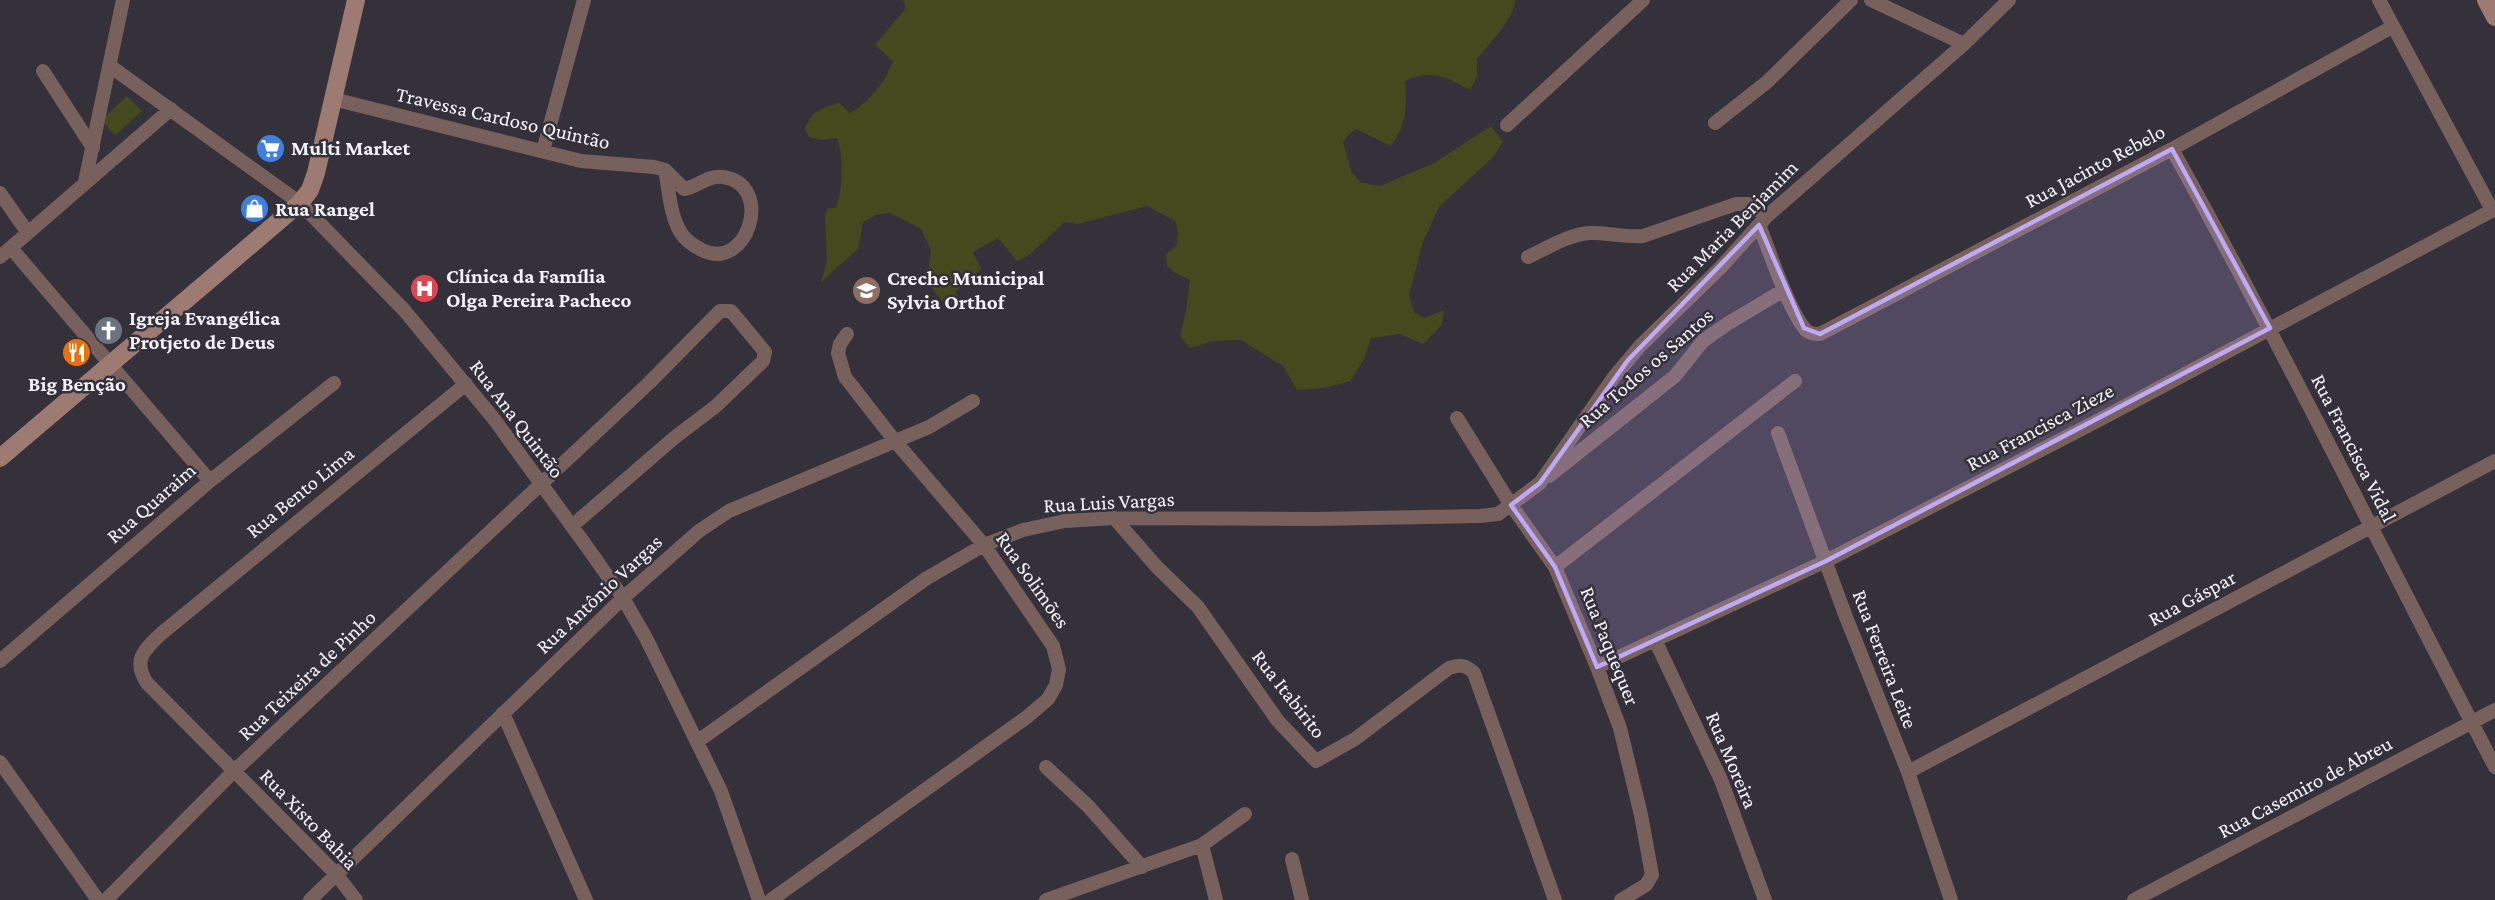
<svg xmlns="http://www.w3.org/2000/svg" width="2495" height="900" viewBox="0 0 2495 900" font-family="'Crimson Pro',serif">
	<rect width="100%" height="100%" fill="#35313b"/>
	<path fill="#44491e" d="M903,0H1515C1515,18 1488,45 1477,59V77L1470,90C1446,77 1431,68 1405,81C1407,108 1407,123 1391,146L1356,129L1349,134L1343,142L1351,171L1360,182L1380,186L1434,163L1491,126L1503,142L1492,158L1439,207L1423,242L1409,295L1414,312L1424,318L1444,310L1442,325L1423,344L1400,334L1371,338L1363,361L1350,381L1324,388L1297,390L1283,366L1241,340L1215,341L1190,348L1180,336L1186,311L1190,280L1174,272L1167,266L1166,254L1177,245L1178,232L1175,221L1147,206L1078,224L1065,222L1029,255L1017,261L998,238L973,252L981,269L955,292L959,300L947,307L927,282L931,250L921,229L890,213L876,215L863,222L858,249L821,282L827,261L825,215L828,208H836C843,188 844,157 837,138L821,140L809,137L805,129C810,112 823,107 839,103L850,113C870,101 884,84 893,61L875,45L906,8Z
		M127,96L142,111L115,135L101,120Z"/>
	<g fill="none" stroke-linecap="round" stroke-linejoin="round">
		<path stroke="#78615c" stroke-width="14" d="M1871,0L1964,44
			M2379,0L2492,210
			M110,66L300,203L404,310L494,419L590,551L623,598L646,638L721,791L759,900
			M43,71L93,148
			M333,99L581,161L654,167L665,170L684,189C698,187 707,175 723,177C775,184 748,273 702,250C694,246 686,241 681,233C670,216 669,190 665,170
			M1715,123L1767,82L1851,0
			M1507,125L1643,0
			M2172,149C2285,352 2387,561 2495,767
			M543,151L584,0
			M85,182L123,0
			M0,193L28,233
			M1759,225C1768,247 1791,317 1807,331C1811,334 1815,334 1820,334L2172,149L2392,27
			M11,248L210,481
			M0,257L171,109
			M1528,257C1546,249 1569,234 1590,233C1608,232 1625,238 1643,236L1736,204H1752L1766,217
			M1457,418L1511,505L1555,567L1597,667L1620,728L1641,815L1652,875L1646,885L1621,900
			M1778,433L1846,617L1908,772L1951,900
			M1549,476L1675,376L1703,341L1727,324L1784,290
			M1114,518L1157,567L1198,607L1278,721L1316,761L1355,739L1449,668C1460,664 1466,665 1474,673L1555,900
			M1555,567L1795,381
			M1655,640L1721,780L1765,900
			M0,661L210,481L334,383
			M1597,667L1826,561L2097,421L2495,209
			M503,713L586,900
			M698,741L927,578L984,545L1023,530L1065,521L1114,518L1315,519L1480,516L1498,514L1540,483L1614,377L1640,346L1721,267L1766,217L1964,44L2009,0
			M0,762L98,900
			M1046,767L1088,806L1142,867
			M1908,772L2495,461
			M1202,845L1216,900
			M1292,859L1302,900
			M106,900L233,772L649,383L720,311H731L765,352L763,361L716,406L674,438L572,526
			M310,900L623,598L699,531L729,511L929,427L973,401
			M356,900L336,874L147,683C132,660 144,650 162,633L466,384
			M771,900L1027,717L1048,699L1056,685L1059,669L1053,646L984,545L895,441L845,377L838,353L840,344L847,334
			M1046,900L1202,845L1245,814
			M2134,900L2495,710"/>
		<path stroke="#9e7b72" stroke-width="18" d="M2486,0L2495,17
			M0,458L300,203L310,190L316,173L356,0"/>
	</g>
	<path fill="#bda9f5" fill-opacity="0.2" stroke="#bda9f5" stroke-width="4.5" stroke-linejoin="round" d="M2172,149L2270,328L1826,561L1597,667L1555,567L1511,505L1540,483L1628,360L1759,225L1804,328L1820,334Z"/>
	<defs>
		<symbol id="supermarket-disc" viewBox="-11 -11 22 22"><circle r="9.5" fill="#3f7fe0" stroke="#35313b"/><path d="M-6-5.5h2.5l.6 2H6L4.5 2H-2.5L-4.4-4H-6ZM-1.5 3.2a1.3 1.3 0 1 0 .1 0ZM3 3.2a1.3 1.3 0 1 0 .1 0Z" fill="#fff"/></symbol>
		<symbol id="shop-disc" viewBox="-11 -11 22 22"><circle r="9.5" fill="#3f7fe0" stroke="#35313b"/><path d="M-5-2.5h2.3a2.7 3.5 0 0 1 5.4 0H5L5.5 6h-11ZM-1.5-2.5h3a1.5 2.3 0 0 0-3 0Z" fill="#fff"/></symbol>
		<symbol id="hospital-disc" viewBox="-11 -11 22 22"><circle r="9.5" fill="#e0444e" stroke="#35313b"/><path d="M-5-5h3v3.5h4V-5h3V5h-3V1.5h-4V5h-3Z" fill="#fff"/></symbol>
		<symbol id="school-disc" viewBox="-11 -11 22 22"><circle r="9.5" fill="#8d6e63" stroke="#35313b"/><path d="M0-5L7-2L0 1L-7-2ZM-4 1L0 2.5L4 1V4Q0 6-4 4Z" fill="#fff"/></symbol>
		<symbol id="church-disc" viewBox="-11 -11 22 22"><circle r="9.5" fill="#6b7280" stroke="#35313b"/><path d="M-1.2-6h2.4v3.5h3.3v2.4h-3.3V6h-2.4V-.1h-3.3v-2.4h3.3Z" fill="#fff"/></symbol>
		<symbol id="restaurant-disc" viewBox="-11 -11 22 22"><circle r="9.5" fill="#e8710a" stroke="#35313b"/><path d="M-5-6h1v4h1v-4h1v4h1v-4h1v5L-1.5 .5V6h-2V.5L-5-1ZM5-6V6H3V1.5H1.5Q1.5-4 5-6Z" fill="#fff"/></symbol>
	</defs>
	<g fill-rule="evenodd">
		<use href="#supermarket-disc" x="254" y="132" width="33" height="33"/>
		<use href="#shop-disc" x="238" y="192" width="33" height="33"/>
		<use href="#hospital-disc" x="408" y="272" width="33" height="33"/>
		<use href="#school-disc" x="850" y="274" width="33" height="33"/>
		<use href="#church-disc" x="92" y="314" width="33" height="33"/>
		<use href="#restaurant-disc" x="60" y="336" width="33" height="33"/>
	</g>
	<g text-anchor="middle" stroke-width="5" stroke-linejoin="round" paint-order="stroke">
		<g font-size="21" fill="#f4f2f9" stroke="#35313b">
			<text transform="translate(503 118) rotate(13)" y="7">Travessa Cardoso Quintão</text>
			<text transform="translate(2095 166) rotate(-28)" y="7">Rua Jacinto Rebelo</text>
			<text transform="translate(1732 226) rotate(-45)" y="7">Rua Maria Benjamim</text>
			<text transform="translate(1646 368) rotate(-41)" y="7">Rua Todos os Santos</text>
			<text transform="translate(517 419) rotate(53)" y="7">Rua Ana Quintão</text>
			<text transform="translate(2040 427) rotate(-28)" y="7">Rua Francisca Zieze</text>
			<text transform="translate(2354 448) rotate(63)" y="7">Rua Francisca Vidal</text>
			<text transform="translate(300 492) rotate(-39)" y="7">Rua Bento Lima</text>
			<text transform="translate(1109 502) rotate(-3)" y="7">Rua Luis Vargas</text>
			<text transform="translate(151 503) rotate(-41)" y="7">Rua Quaraim</text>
			<text transform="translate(1033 580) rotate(55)" y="7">Rua Solimões</text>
			<text transform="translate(599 594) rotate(-43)" y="7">Rua Antônio Vargas</text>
			<text transform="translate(2192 598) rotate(-28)" y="7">Rua Gáspar</text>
			<text transform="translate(1610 646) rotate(68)" y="7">Rua Paquequer</text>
			<text transform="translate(1885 659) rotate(69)" y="7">Rua Ferreira Leite</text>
			<text transform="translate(307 675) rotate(-43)" y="7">Rua Teixeira de Pinho</text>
			<text transform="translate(1289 694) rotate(52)" y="7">Rua Itabirito</text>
			<text transform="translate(1732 760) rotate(67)" y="7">Rua Moreira</text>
			<text transform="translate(2305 787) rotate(-28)" y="7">Rua Casemiro de Abreu</text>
			<text transform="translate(309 819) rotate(46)" y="7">Rua Xisto Bahia</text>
		</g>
		<g font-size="21" font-weight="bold" fill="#f4f2f9" stroke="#35313b" text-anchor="start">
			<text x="291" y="155">Multi Market</text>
			<text x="275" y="216">Rua Rangel</text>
			<text x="446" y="283">Clínica da Família<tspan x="446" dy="24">Olga Pereira Pacheco</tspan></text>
			<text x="887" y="285">Creche Municipal<tspan x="887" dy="24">Sylvia Orthof</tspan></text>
			<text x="129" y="325">Igreja Evangélica<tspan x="129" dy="24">Protjeto de Deus</tspan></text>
			<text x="77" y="391" text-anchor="middle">Big Benção</text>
		</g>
	</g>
</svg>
